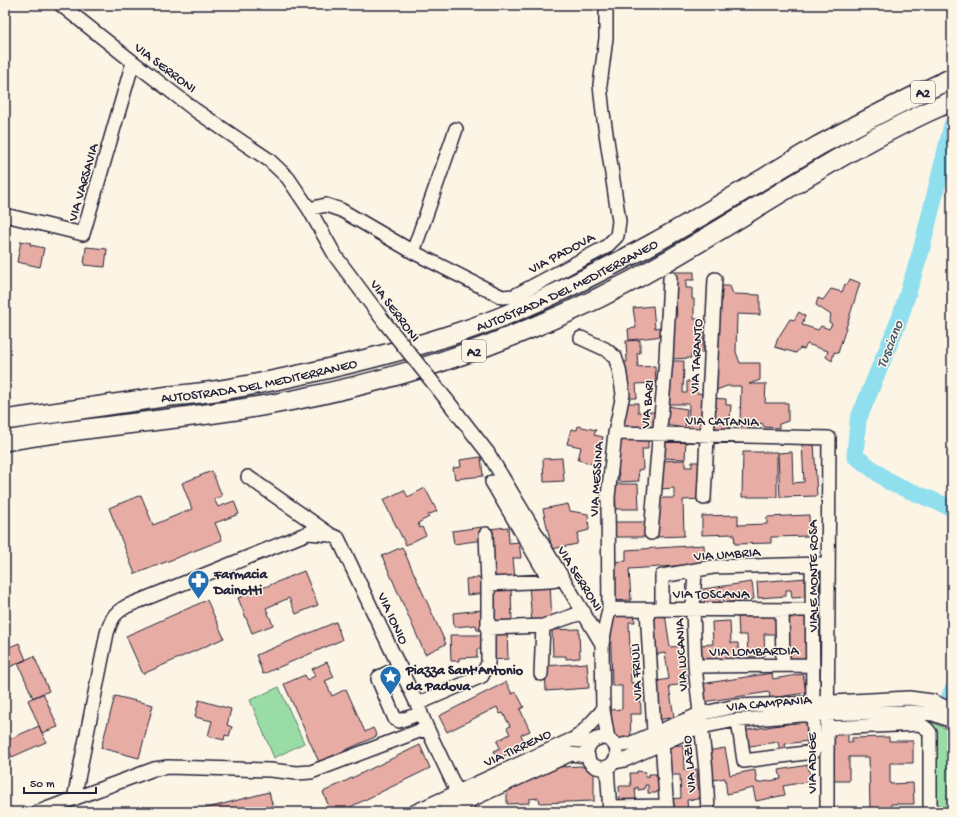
<svg xmlns="http://www.w3.org/2000/svg" width="957" height="817" viewBox="0 0 957 817" font-family="'Gochi Hand',sans-serif">
	<rect width="100%" height="100%" fill="#fcf5e5"/>
	<filter id="ink" filterUnits="userSpaceOnUse"><feTurbulence type="fractalNoise" baseFrequency=".025" numOctaves="2"/><feDisplacementMap in="SourceGraphic" scale="8" xChannelSelector="R" yChannelSelector="G"/><feConvolveMatrix kernelMatrix="1 2 1 2 8 2 1 2 1" color-interpolation-filters="sRGB"/></filter>
	<g filter="url(#ink)">
		<path fill="#9adca6" stroke="#5e7f70" d="M279,687L304,743L274,758L250,700Z
			M932,722L949,730L952,748V812H933Z"/>
		<g fill="none" stroke-linecap="round" stroke-linejoin="round">
			<path stroke="#90dfee" stroke-width="17" d="M952,125L921,251L900,318L858,420L855,456L891,483L952,508
				M952,691L949,699L952,717"/>
		</g>
		<path fill="#e7ada4" stroke="#22223b" d="M21,241L31,243L30,245L44,248L40,267L17,262Z
			M86,247L107,249L105,267L84,265Z
			M672,272H694V280H686V288H692V299H694V319H703V352L691,353V358L670,359V319L677,318L676,299H673Z
			M850,279L860,283L838,353L834,352L832,361L826,357L828,351L807,344L804,349L800,348L796,353L775,347L778,338L790,319L794,320L799,312L805,316L802,325L818,330L821,326L829,329L832,324L829,322L831,315L816,305L818,298L823,300L831,289L842,292L845,284L847,285Z
			M723,286H730L733,294L760,295V315L737,314L736,352L740,363H760V380L749,384H766L765,403H788V421L779,424V428L764,427L762,423L743,430L740,422L741,386H727L714,391L716,293Z
			M653,306L655,328L662,327L663,336L629,340L628,329L636,328L633,308Z
			M640,340V353H637L638,367L655,366L656,383L636,384L637,398H628L623,362H627L626,341Z
			M668,361H684L683,393H687V381H697V393L705,394L704,429L688,428L689,404H667Z
			M711,398L726,399V405H731L729,430L709,429Z
			M623,403H638V412H659V429H623Z
			M667,406L687,409L685,428L665,425Z
			M578,426L596,430L594,435L603,437L597,465L578,460L581,447L567,444L571,429L577,430Z
			M648,438V449H642L643,469L638,470L639,481L619,482L617,440Z
			M662,438L686,439L685,459L661,458Z
			M814,442L817,496L780,497L778,453L792,452L793,483L804,482L802,443Z
			M743,452H777V497H742Z
			M481,457L483,476L455,479L453,468L461,467L460,460Z
			M562,458L564,481L544,482L543,459Z
			M685,460V467H692V462H700L701,499L683,500L684,536L656,537L658,498H674V488L660,489L659,461Z
			M212,471L222,496L214,499L218,507L234,501L239,514L215,523L222,540L135,574L109,508L141,495L153,525L192,509L182,483Z
			M615,484H638L639,509H616Z
			M425,488L437,511L428,515L429,517L418,523L420,528L422,527L426,535L406,545L383,500L404,490L408,497Z
			M568,504L570,511L588,514L589,530L578,533L577,544L552,549L543,509Z
			M738,515V525L767,524V517L809,515L810,536L771,537V543L735,544L734,534L702,535V516Z
			M612,522H648V537H612Z
			M482,527L483,540L454,544L452,531Z
			M508,527L509,543L519,542L521,558H513L515,579L491,581L488,529Z
			M704,545L705,564L629,569L631,600L612,601L610,562L626,561V550Z
			M402,547L446,644L425,654L382,556Z
			M304,571L318,605L296,614L289,598L266,608L273,625L252,633L238,598Z
			M485,577L486,593L467,595L466,579Z
			M807,578L808,597L792,598L791,590H786V596L758,598L757,582Z
			M752,582L754,599L724,603L723,597L720,598V604L705,606L703,589Z
			M550,584L552,621L532,623L529,585Z
			M511,586L512,624H490L489,587Z
			M207,600L224,638L143,674L126,636Z
			M482,610V630H477L476,625L454,627L453,613Z
			M610,613H634L635,622H629L631,683H640L641,714H630L631,740L612,741L611,710L622,709V686H612Z
			M665,614L670,647L682,646L687,684L669,686L674,717L658,720L652,682L669,679L665,653L653,655L648,617Z
			M777,616L778,634H764L765,656L748,657L747,635H739L738,617Z
			M808,617V661H789L788,618Z
			M730,621L731,643H738L739,661L700,662L699,645L713,644L712,622Z
			M336,622L342,640L263,674L256,655Z
			M579,629L580,658L566,659V656H553L552,630Z
			M507,630L508,659L491,660L490,631Z
			M450,635H485V649H477V657L459,658V661H451Z
			M19,643L26,660L5,669V649Z
			M34,656L49,691L33,698L18,663Z
			M327,662L334,677L325,681L332,696L346,689L365,732L373,728L377,736L319,762L284,684L305,675L307,680L315,676L312,669Z
			M587,663L589,688L546,691L545,666Z
			M772,673L773,679L803,674L806,693L770,698L769,692L703,702L701,684Z
			M506,682L512,694L516,692L524,707L520,709L530,731L521,735L526,745L498,759L494,751L500,748L497,741L510,734L507,728L510,726L503,713L500,714L497,707L447,732L439,716Z
			M43,693L58,727L42,733L28,700Z
			M115,696L153,705L139,758L101,748Z
			M199,700L231,709L227,725L232,727L229,736L225,735L224,740L208,736L212,721L195,717Z
			M806,721L808,741L785,744L786,750L780,751L778,742L743,747L741,731Z
			M39,726L46,742L12,757L5,741Z
			M848,731V742H852V738L889,737V741H913V763H890V784L913,783L914,804H891V812H870L869,757H849V781H833L832,732Z
			M420,745L430,768L340,812H331L323,792Z
			M683,745L684,770L697,769L699,799L687,800L688,812H669V799L681,798L680,775H667L666,746Z
			M725,748L730,775L755,770L757,783L781,779L779,770L808,765L811,781L783,786L785,795L756,801L753,788L727,794L725,778L714,780L708,751Z
			M581,766L589,770L594,771V801L540,803L539,798L529,799V803L507,804V791L560,767Z
			M637,771L646,772L645,777L649,776V774H656V776H663L665,790L657,791L656,793H648V785H645V789L638,790V787L635,788L636,800L620,802L619,786H631L630,773H637Z
			M269,792L274,811L268,812H192Z"/>
		<g fill="none" stroke-linecap="round" stroke-linejoin="round">
			<defs>
				<path id="minor" d="M61,5L133,62L195,110L269,160L288,178L309,209L336,257L386,324
					M309,209L326,205L341,210L413,252L502,297L514,296L606,247L617,236L619,221L603,113L600,85L606,38V5
					M5,215L83,234L133,62
					M413,252L456,129
					M581,338L605,349L615,357L619,369L623,394L615,433L608,497L609,609L602,644
					M446,399L488,453L602,644L603,710L608,739
					M615,433L829,438L827,757V812
					M248,477L331,535L338,538L417,704L427,728L463,804V812
					M492,482L550,581
					M704,498L715,279
					M651,533L666,359L670,278
					M695,570L693,609L695,666L706,771L708,812
					M488,584L550,581L556,580
					M609,609L813,610
					M647,609L654,733
					M662,609V576L713,567L821,564
					M782,610L783,665
					M487,628L543,626L584,612
					M695,666L813,665
					M400,667L379,677L378,679L395,719L399,721L421,713
					M541,674L543,626
					M417,704L482,676L488,663V584L486,534
					M738,720L744,761L813,752L815,749L813,714L812,565
					M827,728L920,724L927,729L930,733V812
					M587 753a15 15 0 1 1 30 0a15 15 0 1 1-30 0Z
					M572,740L581,734L603,710
					M662,742L667,812
					M616,746L629,744L700,714L736,706L814,703L909,698L932,701L952,710
					M615,762L625,760L696,728L731,721L813,714L910,712L933,714L952,721
					M607,767L610,812
					M74,799L107,633C112,618 113,614 127,606L308,533L331,535
					M609,807L667,806
					M38,812L154,769L168,767L270,770L297,773L311,772L427,728
					M414,812L571,740L592,742
					M445,812L571,754L588,756"/>
				<g id="highway">
					<path id="s1" d="M5,420L170,396C223,392 275,381 326,369C369,359 412,348 454,334C523,312 589,278 652,244C709,213 763,178 818,146C862,122 907,99 952,78"/>
					<path d="M5,441C101,424 199,419 294,400C374,384 453,361 529,329C576,310 623,287 667,261C761,207 851,144 952,101"/>
				</g>
			</defs>
			<use href="#minor" stroke="#22223b" stroke-width="16"/>
			<use href="#highway" stroke="#22223b" stroke-width="22"/>
			<use href="#minor" stroke="#fcf5e5" stroke-width="13"/>
			<use href="#highway" stroke="#fcf5e5" stroke-width="19"/>
			<defs>
				<path id="minor-bridge" d="M386,324L446,399"/>
			</defs>
			<use href="#minor-bridge" stroke="#22223b" stroke-width="16" stroke-linecap="butt"/>
			<use href="#minor-bridge" stroke="#fcf5e5" stroke-width="13"/>
		</g>
	</g>
	<defs>
		<symbol id="pharmacy-pin" viewBox="-11 -11 22 30"><path d="M0 17L-7.5 6A9.5 9.5 0 1 1 7.5 6Z" fill="#1f6fb2" stroke="#fcf5e5"/><path d="M-2-6h4v4h4v4h-4v4h-4v-4h-4v-4h4Z" fill="#fff"/></symbol>
		<symbol id="sight-pin" viewBox="-11 -11 22 30"><path d="M0 17L-7.5 6A9.5 9.5 0 1 1 7.5 6Z" fill="#1f6fb2" stroke="#fcf5e5"/><path d="M0-6L1.8-2.2L6-1.7L2.9 1.2L3.7 5.4L0 3.3L-3.7 5.4L-2.9 1.2L-6-1.7L-1.8-2.2Z" fill="#fff"/></symbol>
	</defs>
	<g fill-rule="evenodd">
		<use href="#pharmacy-pin" x="186" y="568" width="25" height="34"/>
		<use href="#sight-pin" x="378" y="664" width="25" height="34"/>
	</g>
	<g text-anchor="middle" stroke-width="3" stroke-linejoin="round" paint-order="stroke">
		<g fill="#fcf5e5" stroke="#63616e" stroke-width="1">
			<rect x="911" y="81" width="24" height="22" rx="3"/>
			<rect x="462" y="340" width="24" height="22" rx="3"/>
		</g>
		<g font-size="13" font-weight="bold" fill="#22223b">
			<text x="923" y="97">A2</text>
			<text x="474" y="356">A2</text>
		</g>
		<g font-size="14" fill="#22223b" stroke="#fcf5e5">
			<text transform="translate(166 67) rotate(37)" y="5">VIA SERRONI</text>
			<text transform="translate(82 182) rotate(-74)" y="5">VIA VARSAVIA</text>
			<text transform="translate(561 252) rotate(-28)" y="5">VIA PADOVA</text>
			<text dy="5" stroke="none"><textPath href="#s1" startOffset="581">AUTOSTRADA DEL MEDITERRANEO</textPath></text>
			<text transform="translate(396 310) rotate(53)" y="5">VIA SERRONI</text>
			<text transform="translate(695 356) rotate(-87)" y="5">VIA TARANTO</text>
			<text dy="5" stroke="none"><textPath href="#s1" startOffset="257">AUTOSTRADA DEL MEDITERRANEO</textPath></text>
			<text transform="translate(646 404) rotate(-85)" y="5">VIA BARI</text>
			<text transform="translate(722 420) rotate(1)" y="5">VIA CATANIA</text>
			<text transform="translate(595 479) rotate(-86)" y="5">VIA MESSINA</text>
			<text transform="translate(727 553) rotate(-4)" y="5">VIA UMBRIA</text>
			<text transform="translate(812 576) rotate(-90)" y="5">VIALE MONTE ROSA</text>
			<text transform="translate(581 578) rotate(58)" y="5">VIA SERRONI</text>
			<text x="711" y="598">VIA TOSCANA</text>
			<text transform="translate(394 618) rotate(65)" y="5">VIA IONIO</text>
			<text transform="translate(754 650) rotate(-1)" y="5">VIA LOMBARDIA</text>
			<text transform="translate(680 655) rotate(-93)" y="5">VIA LUCANIA</text>
			<text transform="translate(635 672) rotate(-93)" y="5">VIA FRIULI</text>
			<text transform="translate(769 702) rotate(-5)" y="5">VIA CAMPANIA</text>
			<text transform="translate(517 747) rotate(-25)" y="5">VIA TIRRENO</text>
			<text transform="translate(811 763) rotate(-90)" y="5">VIA ADIGE</text>
			<text transform="translate(688 764) rotate(-95)" y="5">VIA LAZIO</text>
		</g>
		<g font-size="14" font-weight="bold" fill="#22223b" stroke="#fcf5e5" text-anchor="start">
			<text x="214" y="578">Farmacia<tspan x="214" dy="16">Dainotti</tspan></text>
			<text x="406" y="674">Piazza Sant'Antonio<tspan x="406" dy="16">da Padova</tspan></text>
		</g>
		<g font-size="15" font-style="italic" fill="#435b71" stroke="#fcf5e5">
			<text transform="translate(889 344) rotate(-68)" y="5">Tusciano</text>
		</g>
	</g>
	<rect width="957" height="817" fill="none" stroke="#fcf5e5" stroke-width="20"/>
	<rect x="10" y="10" width="937" height="797" fill="none" stroke="#22223b" stroke-width="1.5" filter="url(#ink)"/>
	<path d="M24 787v6h72v-6" fill="none" stroke="#22223b" stroke-width="2"/>
	<text x="30" y="787" font-size="12" fill="#22223b" stroke="#fcf5e5" stroke-width="3" paint-order="stroke">50 m</text>
</svg>
